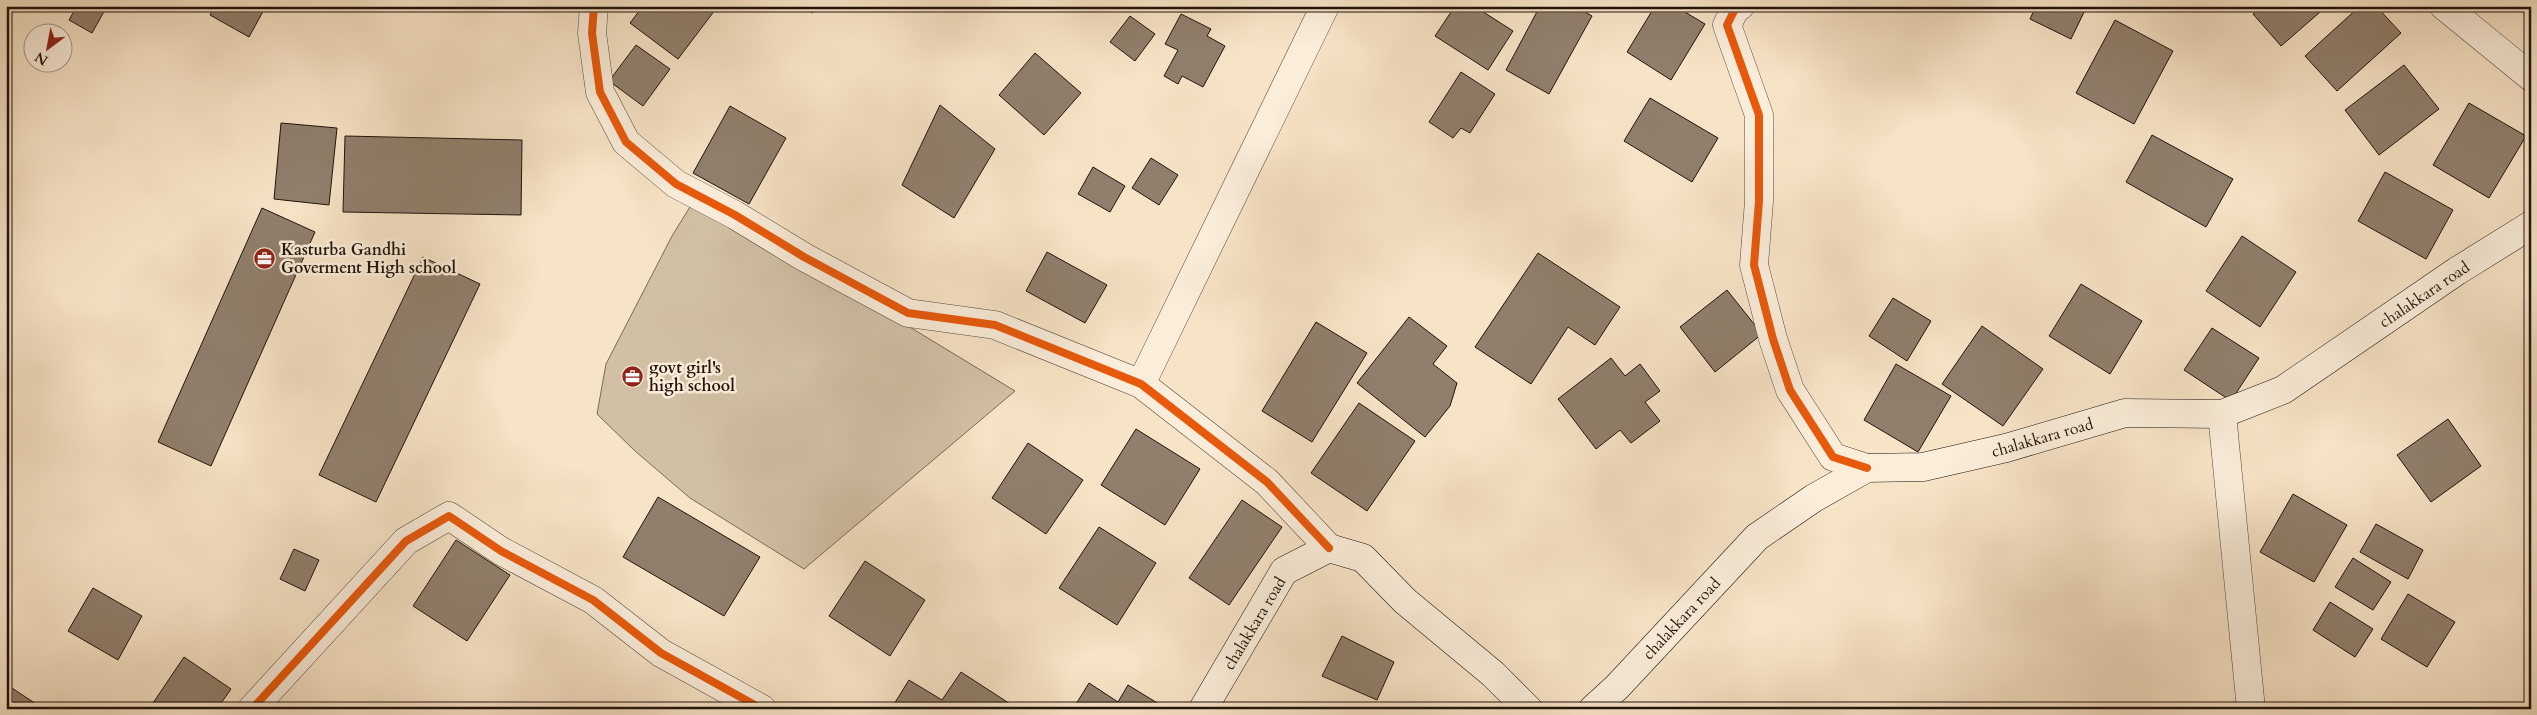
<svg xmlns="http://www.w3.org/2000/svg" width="2537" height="715" viewBox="0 0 2537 715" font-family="Cardo,serif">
	<rect width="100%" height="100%" fill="#f7e3c6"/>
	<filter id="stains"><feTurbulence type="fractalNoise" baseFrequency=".004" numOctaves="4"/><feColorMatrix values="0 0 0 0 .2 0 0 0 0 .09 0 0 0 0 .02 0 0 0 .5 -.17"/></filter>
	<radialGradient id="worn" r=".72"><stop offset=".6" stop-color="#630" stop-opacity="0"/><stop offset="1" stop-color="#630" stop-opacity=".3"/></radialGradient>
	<path fill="#d2c0a6" stroke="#796a59" d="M693,202L839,284L1015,391L804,569L690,498L635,451L597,414L606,364L672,236Z"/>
	<path fill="#907f6d" stroke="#20130c" d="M6,6H13L6,17Z
		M77,6L106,8L92,33L69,20Z
		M215,6H266L249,37L210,15Z
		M643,6H718L678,59L630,23Z
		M803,6H817L812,13Z
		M1455,6H1474L1513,31L1488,70L1435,36Z
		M1540,6H1575L1592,16L1549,94L1506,70Z
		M1655,6H1675L1705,24L1671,80L1627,52Z
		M2036,6H2087L2071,39L2030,19Z
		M2262,6H2327L2281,46L2253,14Z
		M2360,6H2376L2401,33L2337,91L2305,56Z
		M1181,14L1211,29L1207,36L1225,46L1203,87L1182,76L1178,84L1164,76L1178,50L1165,44Z
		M1130,16L1155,34L1135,61L1110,42Z
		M2115,20L2173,51L2134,124L2076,93Z
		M636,45L670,69L643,106L609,81Z
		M1035,53L1081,93L1044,135L999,95Z
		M2404,65L2439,109L2379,155L2345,110Z
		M1461,72L1495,94L1470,133L1461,128L1453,138L1429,122Z
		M6,93L12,96L6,106Z
		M1650,98L1718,138L1692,182L1624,141Z
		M2469,103L2526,136L2489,198L2433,165Z
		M940,105L995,149L954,218L902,185Z
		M730,106L786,138L749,204L693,173Z
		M281,123L337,128L329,205L274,199Z
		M2152,135L2233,179L2206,227L2126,182Z
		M345,136L522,140L521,215L343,212Z
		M1151,158L1178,175L1159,205L1132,188Z
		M1093,167L1125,186L1110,212L1078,194Z
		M2385,172L2453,210L2426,259L2358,221Z
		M262,208L315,232L211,466L158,442Z
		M2242,236L2296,272L2260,327L2206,291Z
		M1047,252L1107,285L1085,323L1026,291Z
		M1538,253L1620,307L1595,345L1568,327L1531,384L1475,347Z
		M423,257L480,284L376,502L319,475Z
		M2081,284L2142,321L2110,374L2049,336Z
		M1727,290L1762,334L1715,372L1680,327Z
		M1893,298L1931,321L1907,361L1869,336Z
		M1409,317L1447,346L1433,364L1457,383L1450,406L1425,437L1357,383Z
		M1316,322L1367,353L1312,442L1262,411Z
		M1982,326L2043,369L2003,426L1942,384Z
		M2212,328L2259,358L2231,401L2184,370Z
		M1611,358L1625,376L1640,364L1660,391L1645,402L1660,421L1631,443L1620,430L1596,449L1558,399Z
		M1896,364L1951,396L1918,452L1864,420Z
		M1359,403L1415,441L1367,511L1311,473Z
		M2448,419L2481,466L2431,502L2397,455Z
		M1136,429L1200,469L1165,525L1101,485Z
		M1028,443L1083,480L1046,534L992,498Z
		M2293,494L2347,525L2314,582L2260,552Z
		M658,497L760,557L724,616L623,557Z
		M1242,500L1282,527L1229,605L1189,578Z
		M2376,524L2423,550L2408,579L2360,552Z
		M1099,527L1156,563L1117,625L1059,588Z
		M456,540L510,575L467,641L413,606Z
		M294,549L319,560L305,591L280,579Z
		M2353,558L2391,582L2373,610L2335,587Z
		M865,561L925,600L890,656L829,616Z
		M93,588L142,616L118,660L68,631Z
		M2408,594L2455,622L2427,667L2381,639Z
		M2330,602L2373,629L2355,657L2313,630Z
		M1342,636L1394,662L1377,700L1322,676Z
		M184,657L231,689L217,709H161L153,703Z
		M961,672L1018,709H891L909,680L942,700Z
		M1089,683L1118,702L1128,685L1159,704L1156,709H1073Z
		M6,684L42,708V709H6Z"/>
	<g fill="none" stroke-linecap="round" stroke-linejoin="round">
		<defs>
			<path id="minor" d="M594,6L592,33L600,92L626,142L676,184L735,215L804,257L908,313L995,325L1141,384L1267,482L1329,548
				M1740,6L1735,9L1727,25L1759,115V201L1754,265L1773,339L1790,390L1833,457L1867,468
				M2444,6L2531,77
				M1141,384L1325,6
				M2222,414L2251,709
				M252,709L406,541L449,516L501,551L593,600L661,653L762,709"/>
			<path id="secondary" d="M1203,709L1284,571L1329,548L1363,558L1405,601L1493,674L1528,709
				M1593,709L1617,687L1757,537L1814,498L1867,468L1923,467L2006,448L2125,413L2222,414L2283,390L2457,271L2531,225"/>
		</defs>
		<use href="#minor" stroke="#56473a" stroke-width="29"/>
		<use href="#secondary" stroke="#20130c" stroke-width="29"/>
		<use href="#minor" stroke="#faedda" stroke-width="28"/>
		<use href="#secondary" stroke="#faedda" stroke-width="28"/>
		<defs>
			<path id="cycleway" d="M594,6L592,33L600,92L626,142L676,184L735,215L804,257L908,313L995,325L1141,384L1267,482L1329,548
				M1740,6L1735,9L1727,25L1759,115V201L1754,265L1773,339L1790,390L1833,457L1867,468
				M252,709L406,541L449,516L501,551L593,600L661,653L762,709"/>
		</defs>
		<use href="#cycleway" stroke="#faedda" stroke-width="11"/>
		<use href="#cycleway" stroke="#e8590c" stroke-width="8"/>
	</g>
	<defs>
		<symbol id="office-disc" viewBox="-11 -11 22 22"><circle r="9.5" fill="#8f2418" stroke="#faedda"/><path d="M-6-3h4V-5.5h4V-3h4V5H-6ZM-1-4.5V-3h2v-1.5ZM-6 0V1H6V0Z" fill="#fff"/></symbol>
	</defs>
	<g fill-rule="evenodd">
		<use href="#office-disc" x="252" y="246" width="25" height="25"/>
		<use href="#office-disc" x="620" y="364" width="25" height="25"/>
	</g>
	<g text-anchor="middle" stroke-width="5" stroke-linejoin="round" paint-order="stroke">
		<g font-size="16" font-weight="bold" fill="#20130c" stroke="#faedda" text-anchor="start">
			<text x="281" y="255">Kasturba Gandhi<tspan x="281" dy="18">Goverment High school</tspan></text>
			<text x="649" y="373">govt girl's<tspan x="649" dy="18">high school</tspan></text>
		</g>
		<g font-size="16" fill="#20130c" stroke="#faedda">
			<text transform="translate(2424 294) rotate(-34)" y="6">chalakkara road</text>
			<text transform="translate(2042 437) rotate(-16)" y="6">chalakkara road</text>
			<text transform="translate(1681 618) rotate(-47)" y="6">chalakkara road</text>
			<text transform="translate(1254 623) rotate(-59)" y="6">chalakkara road</text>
		</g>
	</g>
	<rect width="2537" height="715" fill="none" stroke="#f7e3c6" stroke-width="25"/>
	<rect x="8" y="8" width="2522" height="700" fill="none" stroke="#20130c" stroke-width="2.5"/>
	<rect x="12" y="12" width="2512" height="690" fill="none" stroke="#20130c"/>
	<g transform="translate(48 48) rotate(212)"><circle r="24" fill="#faedda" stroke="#a39688"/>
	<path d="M0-4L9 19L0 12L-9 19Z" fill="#8f2418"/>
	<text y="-8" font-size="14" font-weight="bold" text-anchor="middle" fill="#20130c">N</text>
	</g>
	<rect width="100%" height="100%" filter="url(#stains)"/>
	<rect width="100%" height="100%" fill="url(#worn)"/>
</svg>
